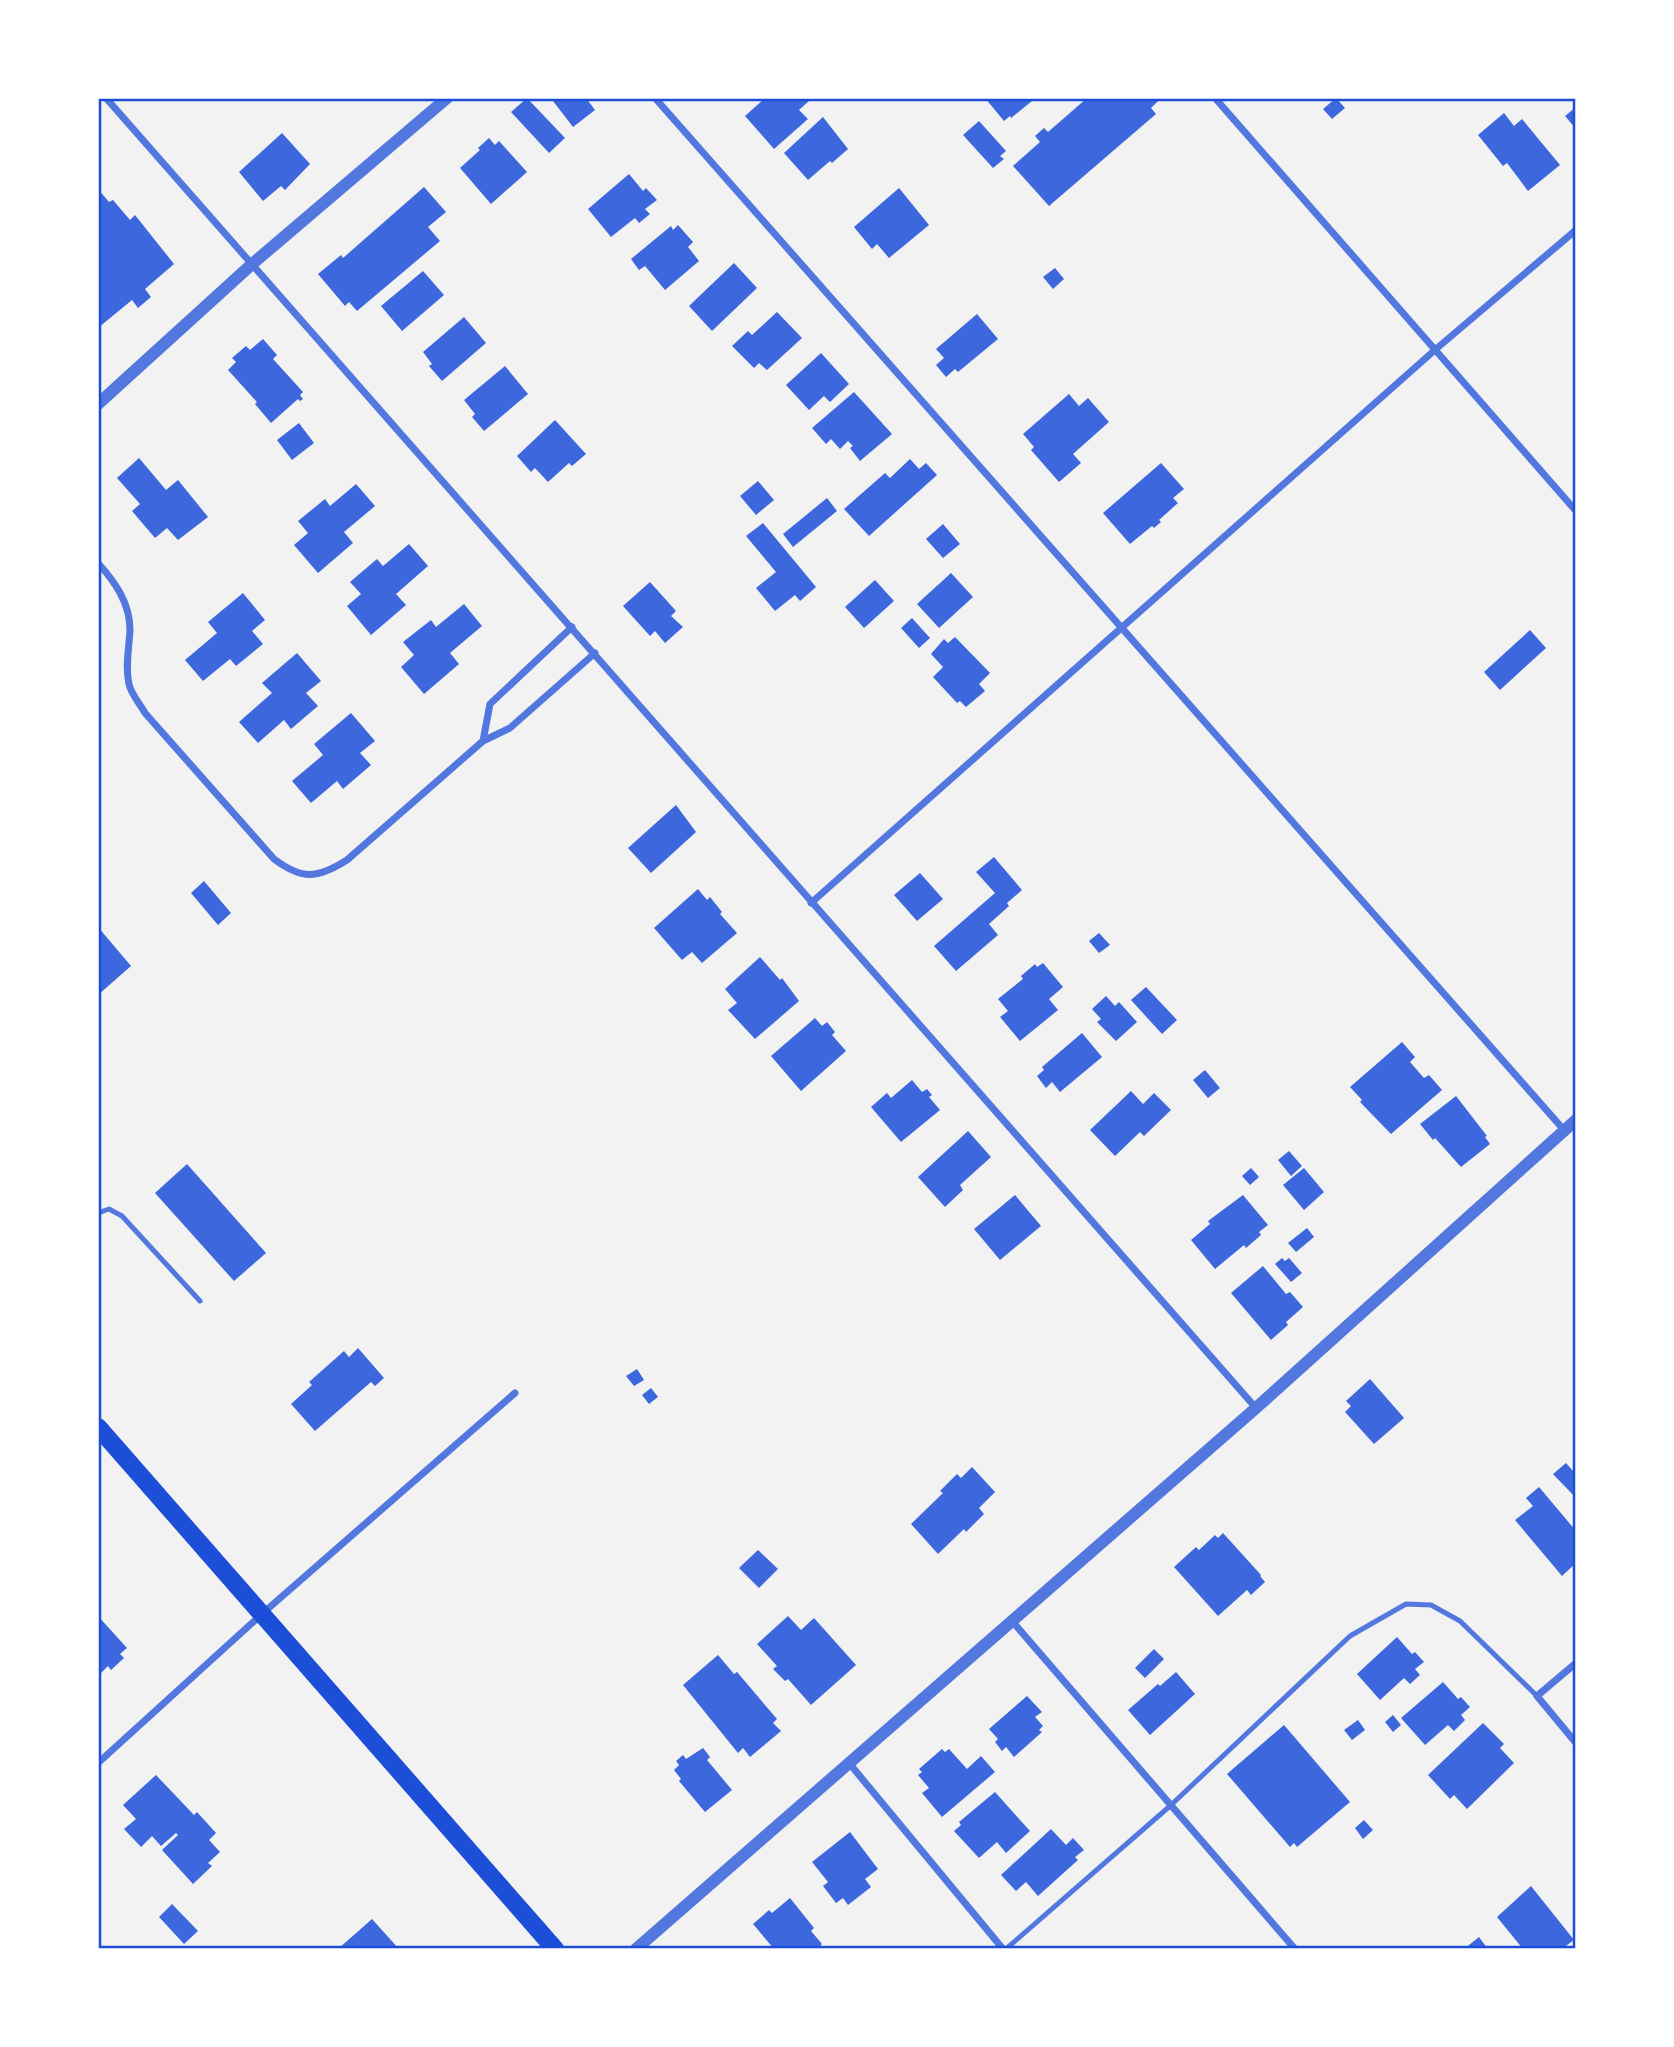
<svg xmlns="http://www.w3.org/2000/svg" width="1674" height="2047" viewBox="0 0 1674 2047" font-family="'Source Serif 4',serif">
	<rect width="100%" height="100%" fill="#f2f2f2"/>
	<path fill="#3d67dc" d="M527,98L565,138L549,153L511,112Z
		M558,98H586L595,110L573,127L553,101Z
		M765,98H807L809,101L799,110L808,119L774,149L745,116Z
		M985,98H1029L1032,101L1011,118L1010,116L1004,121Z
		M1087,98H1156L1158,101L1151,108L1156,114L1049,206L1013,166L1040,142L1035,136L1044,128L1048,132Z
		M1336,98L1345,108L1332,119L1323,109Z
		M1576,107V129L1565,116Z
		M1504,113L1514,126L1522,119L1560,165L1528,191L1507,163L1503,166L1478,135Z
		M823,117L848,149L832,163L830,161L808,180L784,153Z
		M979,121L1006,151L1000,156L1004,159L993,168L963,135Z
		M282,133L310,164L285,190L281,186L263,201L239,172Z
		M489,138L495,145L499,141L527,172L491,204L460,168L480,150L478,148Z
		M629,174L643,191L646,188L657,200L645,209L650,214L639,223L635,218L611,237L588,209Z
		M424,187L446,212L428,227L440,241L357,311L349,302L345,306L318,274L341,255L343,258Z
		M899,188L929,225L889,258L877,244L872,249L854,227Z
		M98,189L109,202L113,200L130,220L135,215L174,264L145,289L151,297L138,308L132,300L98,328Z
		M678,225L693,242L688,247L699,261L665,290L645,266L639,270L631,259L671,226L673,230Z
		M734,263L757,288L712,331L689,306Z
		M1055,268L1064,279L1053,289L1043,277Z
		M423,271L444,295L402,331L381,306Z
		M777,312L802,338L767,370L759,363L754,368L732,346L748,331L752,335Z
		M977,314L998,339L958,372L955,369L946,377L936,365L944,358L936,349Z
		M464,317L486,343L442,381L429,366L432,364L423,352Z
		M263,339L277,355L273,359L303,392L300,395L303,399L300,401L298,399L271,423L255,404L257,402L228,370L236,362L232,358L246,346L250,350Z
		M821,353L849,384L830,402L824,396L809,410L786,385Z
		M505,366L528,394L484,431L472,417L475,414L464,400Z
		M854,392L892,434L860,461L850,448L853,446L848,441L840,449L831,439L826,444L812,428Z
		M1069,394L1079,406L1088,398L1109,422L1073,454L1081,463L1059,482L1031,450L1034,447L1023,434Z
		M555,420L586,454L572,466L569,463L548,482L535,468L531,472L517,456Z
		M299,423L314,443L292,460L277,440Z
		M139,458L166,490L178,480L208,517L178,540L167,528L155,538L132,511L140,504L117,478Z
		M910,459L919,469L926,463L937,475L869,536L844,509L885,473L890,478Z
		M1161,463L1184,489L1173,498L1178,503L1159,520L1161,522L1154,528L1152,526L1130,544L1103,513Z
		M758,481L774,500L756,515L740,496Z
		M356,484L375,506L344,532L353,543L318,573L294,545L308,533L298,521L325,499L330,506Z
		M827,498L837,511L793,547L783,534Z
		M763,523L816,587L800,601L795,595L775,611L756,588L776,572L746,536Z
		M943,524L960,544L943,558L926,539Z
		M409,544L428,566L396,594L406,605L371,635L347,606L361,594L350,582L377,559L383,566Z
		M951,573L973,597L939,628L917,604Z
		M875,580L894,601L864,628L845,607Z
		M650,582L676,611L671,616L683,627L665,643L655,631L650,636L623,606Z
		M243,593L265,620L252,631L263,644L236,666L230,659L203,681L185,660L217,633L208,622Z
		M464,604L482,626L450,653L459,664L424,694L401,667L414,655L403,642L431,620L436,627Z
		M912,618L930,638L919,648L901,628Z
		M1530,630L1546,648L1500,690L1484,672Z
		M955,637L990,673L979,684L985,691L966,707L960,701L957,703L933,677L943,667L931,654L944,639L948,643Z
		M297,653L321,681L306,693L318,706L291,729L284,720L258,743L239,722L272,693L262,683Z
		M351,713L375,741L360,753L371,765L343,789L337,781L311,803L292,781L323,755L314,744Z
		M676,805L696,832L651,873L628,848Z
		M994,857L1022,890L1007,903L1009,906L989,924L998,935L956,971L934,946L995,893L976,872Z
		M920,873L943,899L917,921L894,895Z
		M204,881L231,913L218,925L191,893Z
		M698,889L707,900L710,897L722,912L720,914L737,933L702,963L692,952L682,960L654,928Z
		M98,927L131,966L98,995Z
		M1099,933L1110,945L1099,953L1089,941Z
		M760,957L780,980L782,978L799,1001L755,1039L728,1010L737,1003L725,989Z
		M1043,963L1063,987L1049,999L1058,1010L1020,1041L1000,1017L1008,1011L998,999L1023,979L1021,976L1035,964L1037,967Z
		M1146,987L1177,1020L1162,1034L1131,1000Z
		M1106,996L1115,1006L1119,1002L1137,1022L1116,1041L1097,1022L1101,1019L1092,1009Z
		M815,1018L822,1026L827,1022L835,1032L832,1035L846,1051L801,1091L771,1056Z
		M1082,1033L1102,1057L1060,1092L1052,1082L1046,1088L1037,1076L1044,1070L1042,1067Z
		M1402,1042L1415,1057L1410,1062L1424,1078L1429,1075L1442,1090L1391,1134L1360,1102L1362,1100L1350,1087Z
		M1205,1070L1220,1088L1208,1098L1193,1080Z
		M912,1080L922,1092L927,1089L932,1095L929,1097L940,1110L901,1142L871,1107L887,1093L891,1098Z
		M1131,1091L1143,1104L1154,1093L1171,1110L1144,1136L1140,1132L1115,1156L1090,1130Z
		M1456,1096L1487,1136L1485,1137L1490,1144L1461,1167L1435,1138L1433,1140L1420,1124Z
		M968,1131L991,1157L960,1185L963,1190L945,1207L918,1177Z
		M1289,1151L1302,1166L1291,1176L1278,1160Z
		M187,1164L266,1253L234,1281L155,1193Z
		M1251,1168L1259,1177L1250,1185L1242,1176Z
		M1304,1168L1324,1192L1304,1210L1283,1185Z
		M1015,1195L1041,1226L1000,1260L974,1229Z
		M1243,1195L1268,1225L1259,1232L1261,1235L1246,1248L1244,1245L1215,1269L1191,1240L1210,1224L1208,1221Z
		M1307,1228L1314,1237L1296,1252L1288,1243Z
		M1282,1258L1285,1261L1289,1258L1302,1273L1291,1282L1275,1264Z
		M1263,1266L1286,1294L1290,1292L1303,1307L1286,1322L1288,1325L1271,1340L1231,1293Z
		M358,1348L384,1378L375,1386L371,1382L315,1431L291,1404L312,1385L309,1382L344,1351L349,1357Z
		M637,1369L644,1380L634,1386L626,1376Z
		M1370,1379L1404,1418L1374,1444L1345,1412L1351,1406L1346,1401Z
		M651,1388L658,1397L649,1404L642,1395Z
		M1566,1463L1573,1471L1576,1468V1498L1553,1474Z
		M972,1467L995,1492L979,1508L984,1514L966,1532L964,1529L938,1554L911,1524L943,1493L940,1491L957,1474L961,1478Z
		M1539,1487L1576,1531V1563L1562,1576L1515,1520L1533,1506L1526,1498Z
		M1223,1533L1261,1575L1260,1576L1265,1582L1251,1595L1247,1590L1218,1616L1174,1567L1196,1547L1199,1550L1215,1535L1218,1538Z
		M758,1550L778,1569L759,1588L739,1568Z
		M98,1616L127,1648L120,1654L124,1658L111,1670L108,1666L101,1673L98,1670Z
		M788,1616L801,1630L814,1618L856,1665L811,1705L788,1679L785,1681L773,1669L777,1666L757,1644Z
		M1397,1637L1412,1654L1415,1652L1424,1662L1415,1669L1420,1675L1410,1684L1404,1678L1380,1700L1357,1674Z
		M1154,1649L1164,1659L1145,1678L1135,1668Z
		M718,1655L734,1674L737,1672L777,1719L773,1723L781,1731L750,1757L743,1748L738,1753L683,1685Z
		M1176,1672L1195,1694L1150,1735L1128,1710L1158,1684L1160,1686Z
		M1443,1682L1458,1699L1461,1697L1470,1707L1461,1715L1465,1720L1454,1731L1448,1725L1425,1745L1401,1718Z
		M1027,1696L1042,1712L1035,1717L1043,1726L1039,1730L1042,1732L1014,1757L1006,1747L1002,1751L995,1742L998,1739L989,1729Z
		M1393,1715L1401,1725L1393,1732L1385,1722Z
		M1358,1720L1365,1730L1352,1740L1344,1730Z
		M1483,1723L1504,1744L1500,1748L1514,1763L1467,1809L1454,1795L1450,1799L1428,1775Z
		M1284,1725L1350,1802L1297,1847L1294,1843L1290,1847L1227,1774Z
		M703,1748L710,1757L707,1760L732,1790L705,1812L679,1781L681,1779L674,1770L679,1765L676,1761L683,1755L686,1759Z
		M942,1749L945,1752L949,1749L967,1769L981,1756L995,1772L942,1817L922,1793L929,1788L918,1775L922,1772L919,1769Z
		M156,1775L194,1815L197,1812L216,1833L209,1840L220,1852L208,1863L212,1866L193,1884L162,1850L178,1835L176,1833L161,1846L152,1836L141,1847L124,1829L136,1819L123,1805Z
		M995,1792L1030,1831L1006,1853L997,1842L979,1858L954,1831L961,1825L959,1822Z
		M1364,1820L1373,1830L1363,1839L1355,1828Z
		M1051,1829L1066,1845L1073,1838L1084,1850L1075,1857L1078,1860L1038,1896L1026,1882L1016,1891L1001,1875Z
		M850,1832L878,1869L865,1879L871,1887L848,1905L843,1898L836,1903L823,1886L828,1882L812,1862Z
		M1531,1886L1574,1940L1563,1948L1562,1947L1558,1949L1555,1946L1550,1949H1523L1497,1917Z
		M790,1898L814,1928L811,1931L822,1944L817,1949H774L753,1924L769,1910L772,1913Z
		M172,1904L198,1931L184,1944L159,1917Z
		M372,1919L399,1949H338Z
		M1479,1937L1488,1949H1464Z"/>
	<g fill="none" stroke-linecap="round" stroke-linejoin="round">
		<path stroke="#5277de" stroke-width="5" d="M98,1213L109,1209L122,1216L200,1301
			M1006,1949L1170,1806L1350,1636L1406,1604L1431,1605L1460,1621L1537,1696"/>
		<path stroke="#5277de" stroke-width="7" d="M106,98L1256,1408
			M655,98L1564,1130
			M1215,98L1576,511
			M98,563C115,582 130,603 130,630C129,648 125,666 129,684C131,694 140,704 145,713L274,859C302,880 317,879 347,860L483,741L510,728L595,653
			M483,741L490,704L572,627
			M811,903L1436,349L1576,230
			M1012,1621L1295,1949
			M1576,1663L1537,1696L1576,1743
			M98,1763L263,1613L515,1393
			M849,1763L1003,1949"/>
		<path stroke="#5277de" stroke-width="12" d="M98,404L251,265L447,98
			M636,1949L1256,1408L1576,1120"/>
		<path stroke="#1d4ed8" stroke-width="18" d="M98,1427L555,1949"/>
	</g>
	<rect width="1674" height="2047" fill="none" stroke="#ffffff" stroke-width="200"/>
	<rect x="100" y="100" width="1474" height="1847" fill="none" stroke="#1d4ed8" stroke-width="2.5"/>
</svg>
